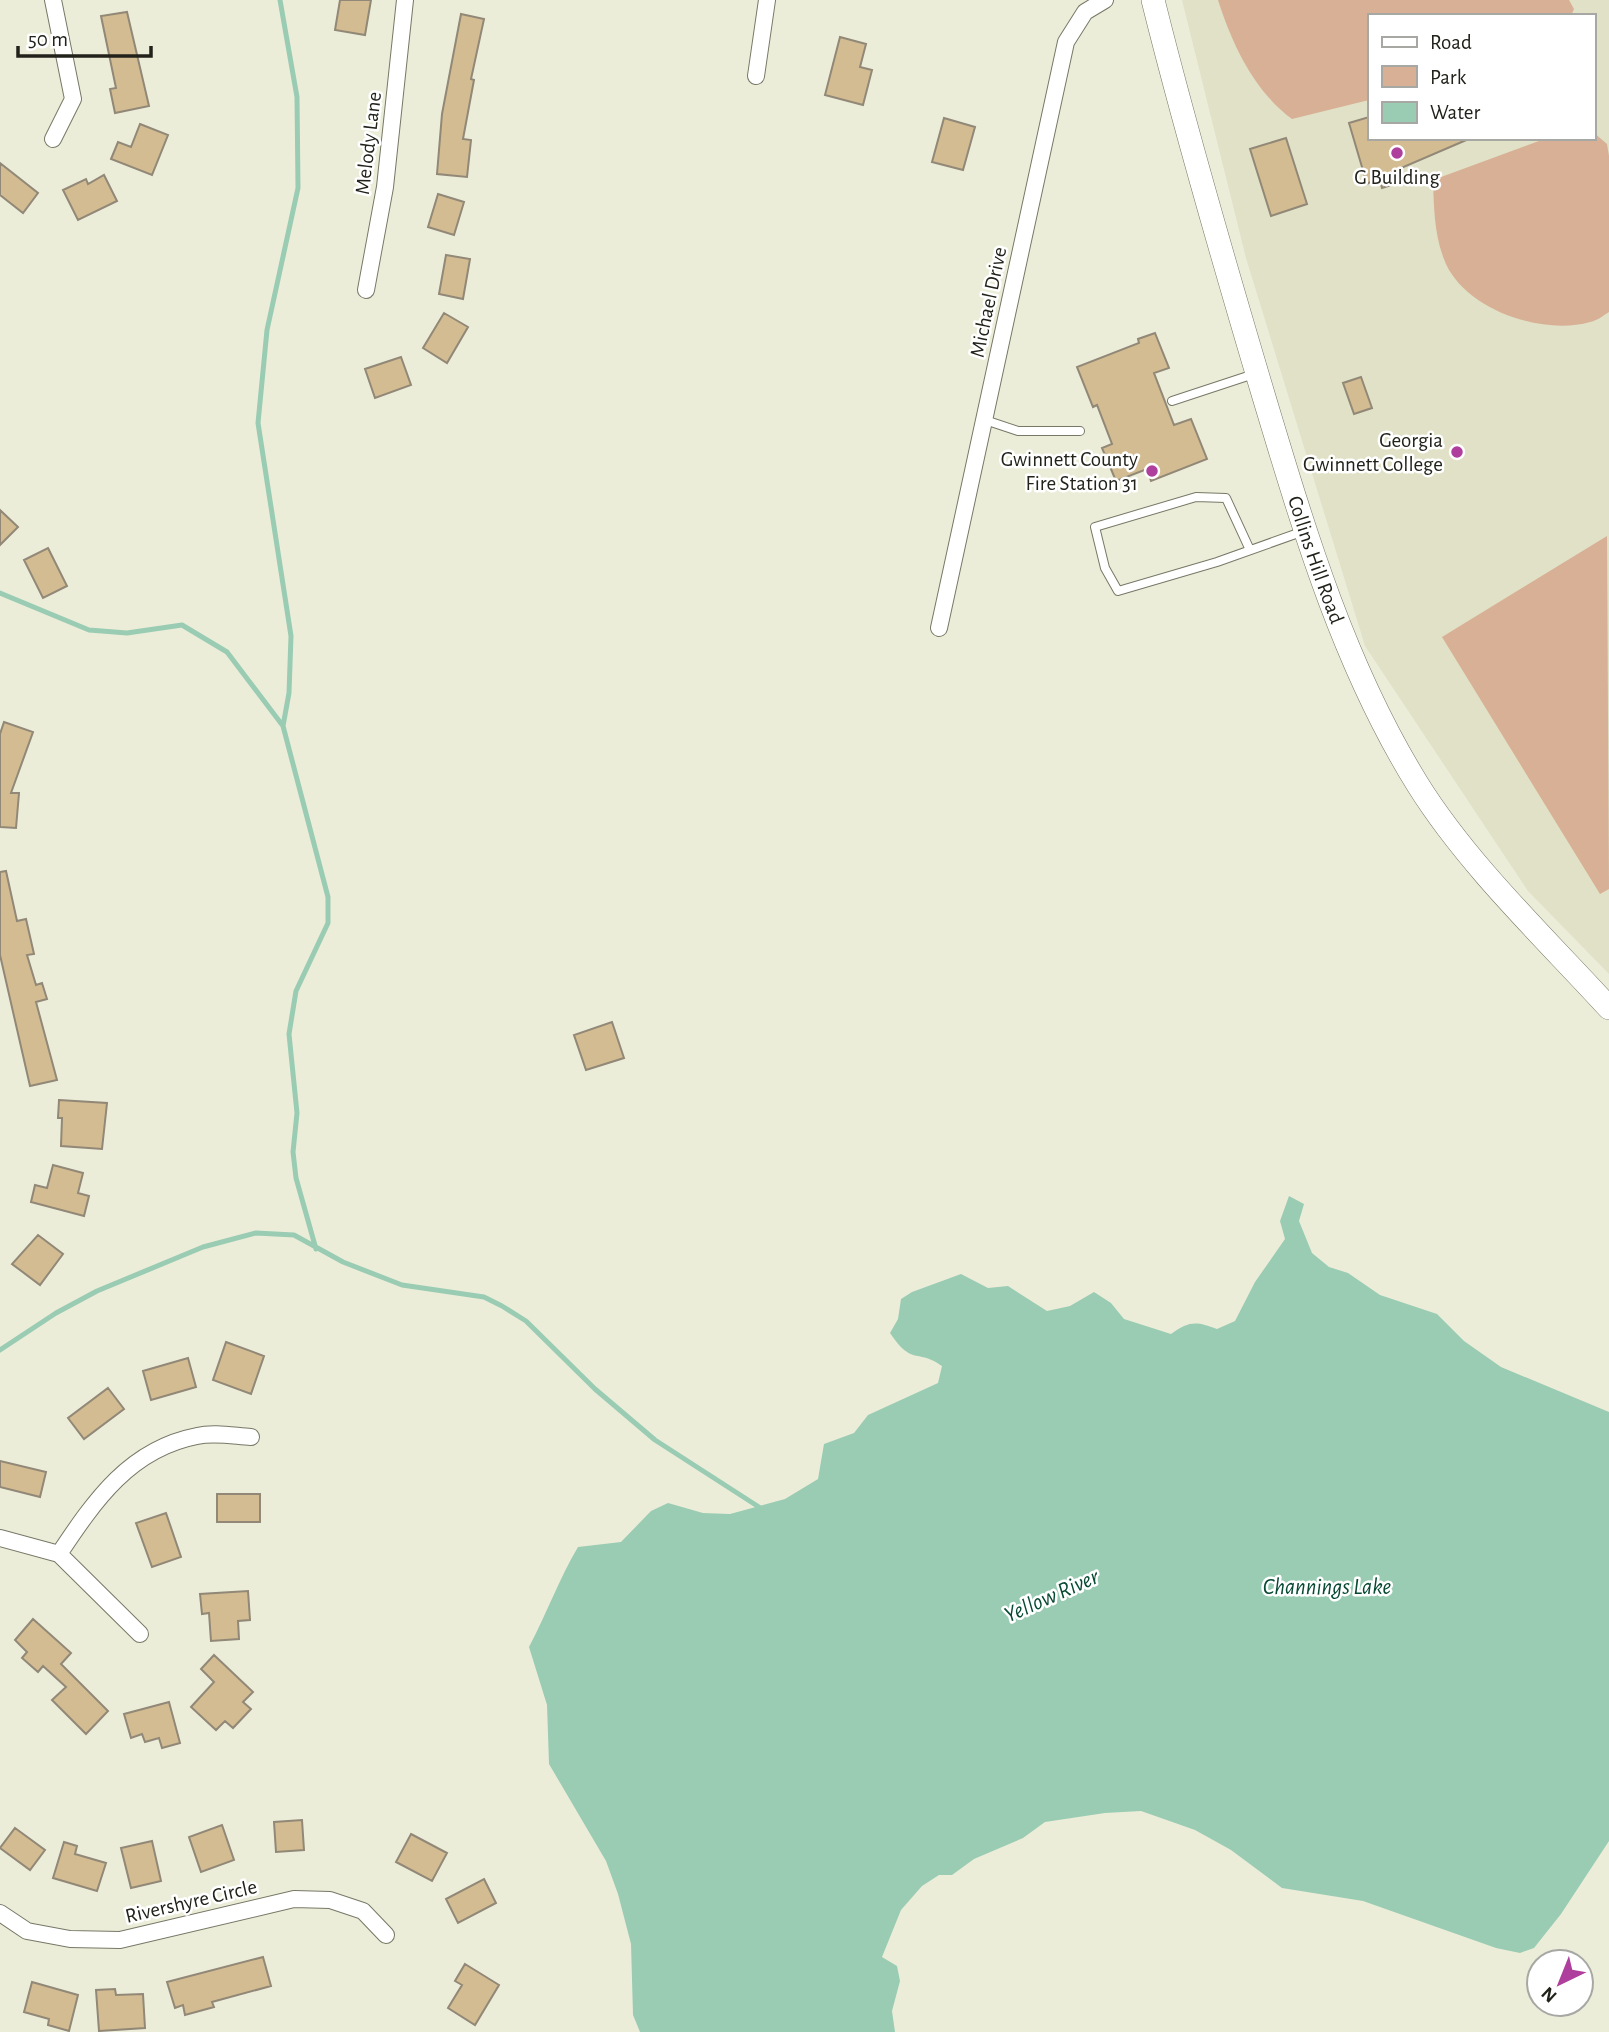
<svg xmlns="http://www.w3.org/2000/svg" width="1609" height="2032" viewBox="0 0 1609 2032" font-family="'Alegreya Sans',sans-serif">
	<rect width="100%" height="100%" fill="#ecedd9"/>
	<path fill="#e0e1c6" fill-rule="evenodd" d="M1182,0H1609V974L1528,891L1365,646L1246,258ZM1369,16H1593V138H1369Z"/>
	<path fill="#d8b095" d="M1218,0H1569L1574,9L1571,16H1369V100L1292,119C1254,91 1232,44 1218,0Z
		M1593,132L1607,144L1609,156V312C1603,316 1596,321 1590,322C1543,336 1467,310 1446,264C1434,237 1434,208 1433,180L1547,138H1593Z
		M1607,536L1609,889L1600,894L1442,637Z"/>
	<path fill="#9accb3" d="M1289,1196L1304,1204L1299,1221L1312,1253L1329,1267L1348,1273L1380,1295L1437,1314L1464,1341L1501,1367L1609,1412V1841L1561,1914L1534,1948L1520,1953L1496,1948L1363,1901L1282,1888L1231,1850L1195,1830L1141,1811L1105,1813L1045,1822L1023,1838L974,1859L952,1875H939L922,1886L901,1910L882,1957L897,1966L900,1981L892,2011L895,2032H640L633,2015L631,1944L618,1894L606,1861L549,1764L547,1705L529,1647C547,1613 559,1579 578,1547L621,1542L651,1511L668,1503L703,1513L730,1514L785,1499L818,1479L824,1444L854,1433L868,1415L938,1383L942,1366C917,1348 913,1367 890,1333L898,1319L901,1299L912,1292L961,1274L988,1288L1008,1286L1047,1311L1070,1306L1094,1292L1111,1303L1124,1319L1171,1334C1189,1321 1196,1321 1217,1329L1235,1321L1255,1282L1285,1239L1280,1221Z"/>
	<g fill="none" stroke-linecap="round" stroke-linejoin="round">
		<path stroke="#9accb3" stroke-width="5" d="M280,0L297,97L298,188L267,330L258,423L291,636L289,693L283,726L328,897V923L296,991L289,1034L297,1113L293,1152L296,1178L316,1249
			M0,593L89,630L127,633L182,625L227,652L283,726
			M0,1350L56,1313L97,1291L203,1247L256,1233L294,1235L343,1262L402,1285L484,1297L502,1306L526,1321L595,1389L655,1440L762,1509"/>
	</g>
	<path fill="#d3bc91" stroke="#918877" stroke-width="2" d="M340,0H371L365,35L335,30Z
		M127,12L149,106L115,113L110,89L116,88L101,16Z
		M461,14L484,19L471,79L474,80L463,139L471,140L467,177L437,174L442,114Z
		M840,37L866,44L860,67L872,70L863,105L825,95Z
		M1369,117V138H1471L1401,168L1404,181L1382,188L1379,177L1367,184L1349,123Z
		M944,118L975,127L963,170L932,162Z
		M140,124L168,135L152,175L111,159L118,142L131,147Z
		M1286,138L1307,204L1271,216L1250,149Z
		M0,163L38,193L23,213L0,195Z
		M104,175L117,201L78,220L63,190L86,179L88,184Z
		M438,194L464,202L454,235L428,227Z
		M446,255L470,259L463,299L439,294Z
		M444,313L468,327L447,363L423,348Z
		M1155,333L1169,368L1154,373L1174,425L1191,419L1207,459L1151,481L1147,469L1116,481L1102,448L1112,444L1097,405L1093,407L1077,367L1139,343L1138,339Z
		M401,357L411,385L375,398L365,369Z
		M1361,377L1372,408L1354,414L1343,383Z
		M0,510L18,527L0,545Z
		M48,548L67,586L43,598L24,560Z
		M4,722L33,732L11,793H19L16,828L0,827V734Z
		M6,871L17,921L26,919L34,954L27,955L36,985L42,983L47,999L36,1002L57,1080L30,1086L0,955V872Z
		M612,1022L624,1058L586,1070L574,1035Z
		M59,1100L107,1103L102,1149L61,1146L62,1118H58Z
		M53,1165L83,1173L78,1193L89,1196L84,1216L31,1202L35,1185L47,1188Z
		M38,1235L63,1254L40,1285L12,1264Z
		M226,1342L264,1356L251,1394L213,1380Z
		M188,1358L196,1387L151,1400L143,1371Z
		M108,1388L124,1409L84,1439L68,1418Z
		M0,1461L46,1472L40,1497L0,1487Z
		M217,1494H260V1522H217Z
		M166,1513L181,1557L152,1567L136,1523Z
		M248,1591L250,1620L238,1621L239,1639L211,1641L209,1613L202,1614L200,1594Z
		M33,1619L71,1653L61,1664L108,1711L86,1734L52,1700L66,1687L43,1666L38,1672L22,1658L27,1652L15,1640Z
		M214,1655L253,1692L243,1702L251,1709L233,1728L225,1721L216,1730L191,1707L214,1682L201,1669Z
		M169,1702L180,1743L162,1748L159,1738L145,1742L142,1734L131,1738L124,1714Z
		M302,1820L304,1850L276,1852L274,1822Z
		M222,1825L234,1860L201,1872L189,1837Z
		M15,1828L45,1850L30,1870L0,1848Z
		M411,1834L447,1853L432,1881L396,1862Z
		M152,1841L161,1881L131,1888L121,1848Z
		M64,1842L77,1846L75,1854L106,1863L97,1891L53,1878Z
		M484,1879L496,1903L458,1923L446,1899Z
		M263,1957L271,1986L212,2002L214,2007L185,2015L183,2005L175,2008L167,1982Z
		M465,1964L499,1985L475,2025L448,2008L462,1985L455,1981Z
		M32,1982L78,1995L69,2031L48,2025L49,2019L24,2012Z
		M115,1989L116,1995L143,1994L145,2028L99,2031L96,1990Z"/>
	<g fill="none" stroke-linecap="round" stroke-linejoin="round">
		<defs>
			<path id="lane" d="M1172,401L1254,374
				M985,420L1018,431H1080
				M1250,550L1226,498L1196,497L1095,527L1105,568L1118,591L1217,562L1304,531"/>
			<path id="street" d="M53,0L73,99L53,139
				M756,76L767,0
				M366,290L385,187L405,0
				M939,628L1066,42L1085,12L1105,0
				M0,1538L59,1554L140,1634
				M59,1554C95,1500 130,1449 197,1436C214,1432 234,1436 251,1437
				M0,1913L27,1931L70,1939L120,1940L294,1899L330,1900L363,1911L386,1935"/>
			<g id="secondary">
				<path id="s1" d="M1153,0C1186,133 1225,266 1264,397C1304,530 1344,666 1418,785C1468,865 1545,938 1609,1008"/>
			</g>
		</defs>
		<use href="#lane" stroke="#777866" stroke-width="10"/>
		<use href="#street" stroke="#777866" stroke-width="18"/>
		<use href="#secondary" stroke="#777866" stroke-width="24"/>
		<use href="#lane" stroke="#fff" stroke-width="8"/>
		<use href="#street" stroke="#fff" stroke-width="16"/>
		<use href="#secondary" stroke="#fff" stroke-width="23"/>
	</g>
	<g fill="#ae3f9d" stroke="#fff" stroke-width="2.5">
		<circle cx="1397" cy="153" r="7"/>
		<circle cx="1457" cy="452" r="7"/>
		<circle cx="1152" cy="471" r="7"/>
	</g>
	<g text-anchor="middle" stroke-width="5" stroke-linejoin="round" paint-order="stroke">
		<g font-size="21" fill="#22221b" stroke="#fff">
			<text transform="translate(368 143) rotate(-83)" y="7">Melody Lane</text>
			<text transform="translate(988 302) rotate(-78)" y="7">Michael Drive</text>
			<text dy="7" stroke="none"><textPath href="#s1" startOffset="583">Collins Hill Road</textPath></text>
			<text transform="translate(191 1901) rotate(-13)" y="7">Rivershyre Circle</text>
		</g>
		<g font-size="21" fill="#22221b" stroke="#fff" text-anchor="end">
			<text x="1397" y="184" text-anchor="middle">G Building</text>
			<text x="1443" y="447">Georgia<tspan x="1443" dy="24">Gwinnett College</tspan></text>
			<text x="1138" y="466">Gwinnett County<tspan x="1138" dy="24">Fire Station 31</tspan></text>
		</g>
		<g font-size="23" font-style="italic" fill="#074932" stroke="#fff">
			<text x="1327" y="1594">Channings Lake</text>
			<text transform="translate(1051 1595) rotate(-24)" y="8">Yellow River</text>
		</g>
	</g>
	<rect x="1368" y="14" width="228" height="126" fill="#ffffff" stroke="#a7a7a4" stroke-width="2"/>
	<rect x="1382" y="37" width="35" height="10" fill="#ffffff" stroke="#a7a7a4" stroke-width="2"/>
	<text x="1430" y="49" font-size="21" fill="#22221b">Road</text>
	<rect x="1382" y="66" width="35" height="21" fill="#d8b095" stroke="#a7a7a4" stroke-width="2"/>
	<text x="1430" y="84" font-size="21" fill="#22221b">Park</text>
	<rect x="1382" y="102" width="35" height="21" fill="#9accb3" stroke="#a7a7a4" stroke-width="2"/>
	<text x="1430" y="119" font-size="21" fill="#22221b">Water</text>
	<g transform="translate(1560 1983) rotate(223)"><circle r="33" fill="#ffffff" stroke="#a7a7a4" stroke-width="2"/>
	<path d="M0-5L12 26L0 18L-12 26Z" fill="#ae3f9d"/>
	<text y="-10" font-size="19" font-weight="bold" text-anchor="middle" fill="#22221b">N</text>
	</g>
	<path d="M18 46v10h133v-10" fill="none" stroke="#22221b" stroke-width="3.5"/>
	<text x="28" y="46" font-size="21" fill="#22221b" stroke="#ffffff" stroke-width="5" paint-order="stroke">50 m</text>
</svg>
